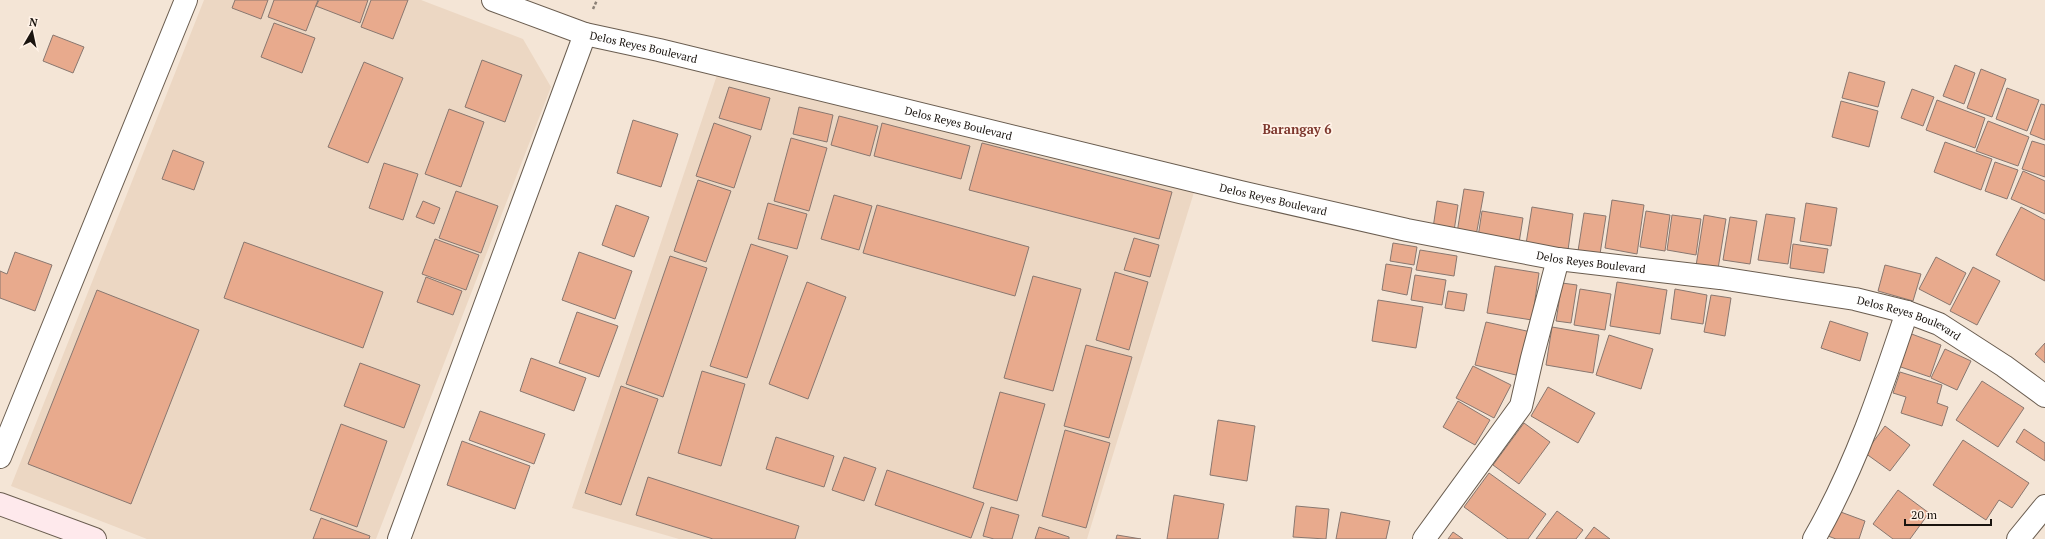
<svg xmlns="http://www.w3.org/2000/svg" width="2045" height="539" viewBox="0 0 2045 539" font-family="'PT Serif',serif">
	<rect width="100%" height="100%" fill="#f4e5d6"/>
	<path fill="#ecd7c3" d="M204,0H421L523,39L551,87L376,539H147L11,486Z
		M717,75L1195,189L1087,539H679L572,508Z"/>
	<path fill="#e8aa8d" stroke="#89776f" d="M235,0H268L261,19L232,8Z
		M274,0H318L306,31L268,17Z
		M319,0H368L360,23L316,6Z
		M371,0H408L393,39L361,27Z
		M274,23L315,38L302,73L261,57Z
		M53,35L84,47L73,73L43,61Z
		M482,60L522,75L505,122L465,107Z
		M364,62L403,78L368,163L328,147Z
		M1955,65L1975,73L1964,104L1943,96Z
		M1981,69L2006,79L1992,117L1967,108Z
		M1849,72L1885,82L1878,107L1842,98Z
		M729,87L770,98L761,130L719,118Z
		M2007,88L2039,100L2027,131L1996,119Z
		M1912,89L1934,97L1923,126L1901,118Z
		M1937,100L1985,118L1975,148L1926,130Z
		M1841,101L1878,111L1869,147L1832,137Z
		M2041,104L2045,105V140L2030,134Z
		M799,107L833,115L827,142L793,134Z
		M449,109L484,122L461,187L425,174Z
		M839,116L878,126L870,156L831,145Z
		M633,120L678,134L661,187L617,173Z
		M1988,121L2029,137L2018,166L1976,151Z
		M714,123L751,136L734,188L696,176Z
		M882,123L970,146L961,179L874,156Z
		M791,138L827,148L809,211L774,201Z
		M2032,141L2045,145V177L2022,169Z
		M1945,142L1992,159L1981,190L1934,172Z
		M982,143L1172,192L1159,239L969,190Z
		M173,150L204,162L194,190L162,179Z
		M1995,162L2018,170L2007,199L1985,191Z
		M384,163L418,174L403,220L369,208Z
		M2023,171L2045,181V214L2011,199Z
		M698,180L731,191L706,262L674,251Z
		M1464,189L1484,192L1476,236L1457,233Z
		M456,191L498,206L481,253L439,238Z
		M834,195L872,206L859,250L821,239Z
		M1612,200L1644,205L1637,254L1605,248Z
		M423,201L440,208L434,224L416,217Z
		M1437,201L1458,205L1454,231L1433,228Z
		M768,203L807,214L797,249L758,239Z
		M1806,203L1837,208L1831,246L1800,241Z
		M616,205L649,217L634,257L602,245Z
		M877,205L1029,247L1015,296L863,253Z
		M1532,207L1573,214L1568,250L1526,244Z
		M2021,207L2045,220V281L1996,255Z
		M1482,211L1523,218L1519,243L1478,237Z
		M1646,211L1670,215L1665,251L1640,247Z
		M1584,213L1606,216L1600,254L1578,251Z
		M1766,214L1795,218L1788,264L1758,260Z
		M1672,215L1701,219L1696,255L1667,250Z
		M1704,215L1726,219L1718,269L1696,266Z
		M1730,217L1757,221L1750,264L1723,260Z
		M1134,238L1159,245L1150,277L1124,270Z
		M435,239L479,255L466,290L422,274Z
		M244,242L383,292L363,348L224,298Z
		M1393,243L1417,247L1414,265L1390,261Z
		M751,244L788,256L747,378L710,366Z
		M1793,244L1828,249L1824,273L1790,268Z
		M1420,250L1457,256L1454,276L1416,270Z
		M15,252L52,265L35,311L0,298V271L7,274Z
		M579,252L632,271L615,319L562,300Z
		M670,256L707,268L663,397L626,384Z
		M1936,257L1966,273L1950,305L1919,289Z
		M1386,264L1412,268L1407,295L1382,290Z
		M1885,265L1921,274L1913,301L1878,291Z
		M1495,266L1539,273L1532,320L1487,313Z
		M1973,267L2000,281L1977,325L1950,311Z
		M1115,272L1148,282L1129,350L1096,340Z
		M1415,275L1446,280L1442,305L1411,300Z
		M1033,276L1081,289L1053,391L1004,378Z
		M426,277L462,291L453,315L417,302Z
		M807,282L846,297L808,399L769,384Z
		M1617,282L1667,290L1660,334L1610,326Z
		M1562,283L1577,285L1571,323L1556,321Z
		M1580,289L1611,294L1605,330L1574,325Z
		M1675,289L1707,295L1703,324L1671,319Z
		M97,290L199,330L131,504L28,464Z
		M1448,291L1467,294L1464,311L1445,308Z
		M1711,295L1731,298L1725,336L1704,332Z
		M1378,300L1423,307L1416,348L1372,341Z
		M577,312L618,326L599,377L559,363Z
		M1830,321L1868,333L1860,361L1821,348Z
		M1486,322L1531,332L1520,376L1475,365Z
		M1552,327L1599,335L1593,373L1546,365Z
		M1909,333L1941,345L1930,377L1898,366Z
		M1609,335L1653,349L1641,389L1596,375Z
		M2045,343V363L2035,354Z
		M1086,345L1132,357L1109,438L1064,426Z
		M1945,349L1971,361L1957,390L1931,378Z
		M531,358L586,378L574,411L520,391Z
		M360,363L420,385L404,428L344,406Z
		M1473,366L1511,385L1494,418L1456,398Z
		M702,371L745,384L721,466L678,453Z
		M1900,372L1942,385L1937,403L1948,407L1942,426L1901,413L1906,397L1893,393Z
		M1982,381L2024,408L1998,447L1956,420Z
		M621,386L658,399L621,505L585,493Z
		M1548,387L1595,413L1578,443L1531,416Z
		M1000,392L1045,404L1017,501L973,488Z
		M1458,401L1490,420L1475,445L1443,427Z
		M480,411L545,434L534,464L469,440Z
		M1218,420L1255,426L1247,481L1210,475Z
		M1524,423L1550,442L1519,484L1493,465Z
		M341,424L387,441L357,527L310,510Z
		M1885,426L1910,445L1890,471L1865,453Z
		M2024,429L2045,443V461L2016,442Z
		M1065,430L1110,443L1086,528L1042,516Z
		M776,437L834,456L824,487L766,469Z
		M1963,440L2029,483L2012,508L1999,500L1986,520L1933,485Z
		M462,441L530,466L515,509L447,485Z
		M844,457L876,468L864,501L832,490Z
		M887,470L984,503L971,538L875,505Z
		M1489,473L1546,514L1528,539H1508L1464,507Z
		M648,477L799,526L795,539H713L636,515Z
		M1898,490L1929,513L1910,539H1893L1873,524Z
		M1174,495L1224,504L1218,539H1167Z
		M1296,506L1329,509L1326,539L1293,537Z
		M991,507L1019,515L1012,539H994L983,536Z
		M1557,511L1583,530L1576,539H1536Z
		M1838,511L1865,521L1859,539H1836L1828,536Z
		M1341,512L1390,521L1386,539H1336Z
		M321,518L370,536L369,539H313Z
		M1039,527L1069,537V539H1035Z
		M1594,527L1610,539H1585Z
		M1453,532L1463,539H1448Z
		M1117,535L1141,539H1116Z"/>
	<g fill="none" stroke-linecap="round" stroke-linejoin="round">
		<defs>
			<path id="minor" d="M0,457L186,0
				M1424,539L1521,406L1532,358L1558,259
				M1814,539C1855,468 1881,390 1907,312"/>
			<g id="tertiary">
				<path id="s1" d="M493,0L585,34L659,50L1240,192L1407,230L1558,259L1720,278L1855,299L1907,312L1939,324L2004,366L2045,396"/>
				<path d="M399,539L585,34"/>
				<path d="M2018,539L2045,506"/>
			</g>
			<path id="secondary" d="M0,504L95,539"/>
		</defs>
		<use href="#minor" stroke="#6a5d50" stroke-width="24"/>
		<use href="#tertiary" stroke="#6a5d50" stroke-width="24"/>
		<use href="#secondary" stroke="#6a5d50" stroke-width="24"/>
		<path stroke="#8b8177" stroke-width="2.5" stroke-dasharray="3 2" stroke-linecap="butt" d="M593,9L597,0"/>
		<use href="#minor" stroke="#fff" stroke-width="22"/>
		<use href="#tertiary" stroke="#fff" stroke-width="22"/>
		<use href="#secondary" stroke="#fee9ec" stroke-width="22"/>
	</g>
	<g text-anchor="middle" stroke-width="3.5" stroke-linejoin="round" paint-order="stroke">
		<g font-size="11" fill="#1a140f" stroke="#fff2e7">
			<text dy="4" stroke="none"><textPath href="#s1" startOffset="158">Delos Reyes Boulevard</textPath></text>
			<text dy="4" stroke="none"><textPath href="#s1" startOffset="482">Delos Reyes Boulevard</textPath></text>
			<text dy="4" stroke="none"><textPath href="#s1" startOffset="806">Delos Reyes Boulevard</textPath></text>
			<text dy="4" stroke="none"><textPath href="#s1" startOffset="1130">Delos Reyes Boulevard</textPath></text>
			<text dy="4" stroke="none"><textPath href="#s1" startOffset="1454">Delos Reyes Boulevard</textPath></text>
		</g>
		<g font-size="13" font-weight="bold" fill="#7d372d" stroke="#fff2e7">
			<text x="1297" y="134">Barangay 6</text>
		</g>
	</g>
	<g transform="translate(32 32) rotate(9)" stroke="#fff2e7" stroke-width="3" paint-order="stroke">
	<path d="M0-3L7 15L0 10L-7 15Z" fill="#1a140f"/>
	<text y="-6" font-size="11" font-weight="bold" text-anchor="middle" fill="#1a140f">N</text>
	</g>
	<path d="M1905 519v6h86v-6" fill="none" stroke="#1a140f" stroke-width="2"/>
	<text x="1911" y="519" font-size="12" fill="#1a140f" stroke="#fff2e7" stroke-width="3" paint-order="stroke">20 m</text>
</svg>
